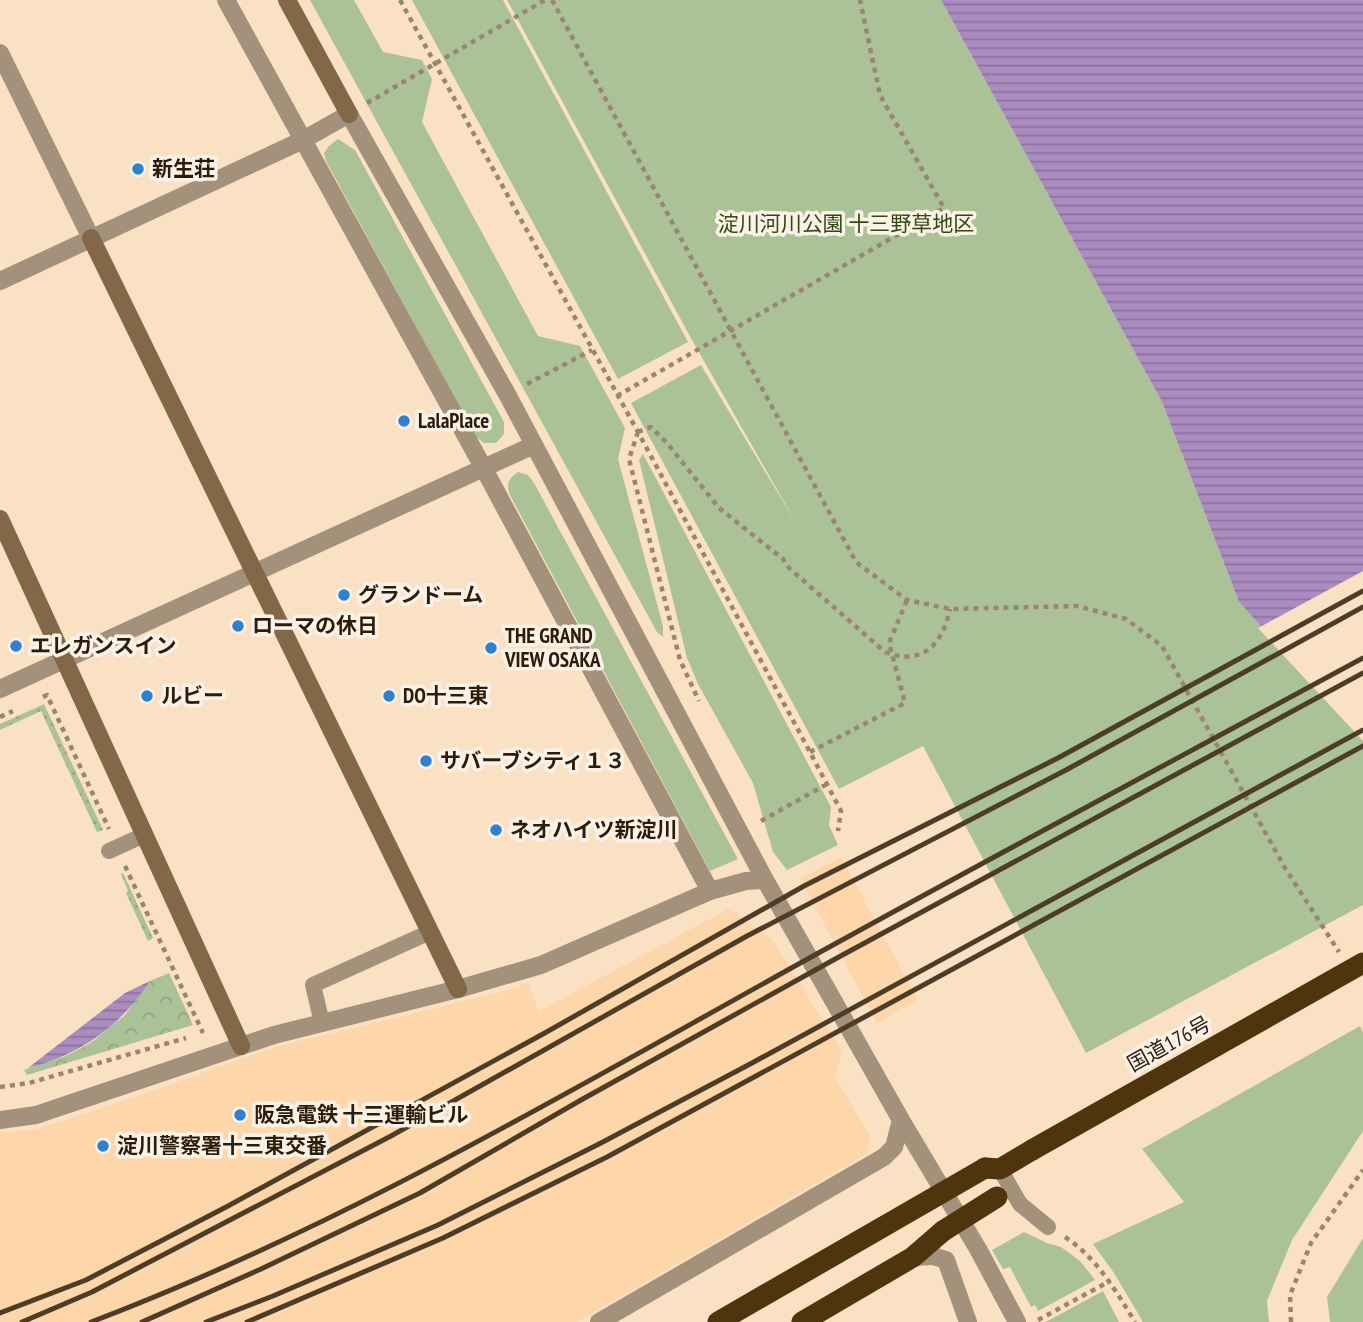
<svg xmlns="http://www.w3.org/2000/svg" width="1363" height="1322" viewBox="0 0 1363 1322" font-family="'PT Sans Narrow','Noto Sans JP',sans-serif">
	<defs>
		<pattern id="forest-crowns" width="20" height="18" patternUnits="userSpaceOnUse" patternTransform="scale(1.75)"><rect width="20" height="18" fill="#aac296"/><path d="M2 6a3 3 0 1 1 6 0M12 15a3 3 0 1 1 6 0" fill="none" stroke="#92a680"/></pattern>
		<pattern id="garden-dots" width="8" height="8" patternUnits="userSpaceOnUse" patternTransform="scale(1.75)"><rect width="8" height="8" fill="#aac296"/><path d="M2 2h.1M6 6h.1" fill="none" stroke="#92a680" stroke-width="1.8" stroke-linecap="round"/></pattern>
		<pattern id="water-rules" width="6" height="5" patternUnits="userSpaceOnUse" patternTransform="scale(1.75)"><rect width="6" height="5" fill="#ab8cc1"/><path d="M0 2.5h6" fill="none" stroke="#8b729b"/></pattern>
	</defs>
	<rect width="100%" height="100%" fill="#fbe1c4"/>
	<path fill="#fdd7aa" d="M841,857L918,1000L877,1023L800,879Z
		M728,909L773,940L842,1051L835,1077L871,1138L867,1154L577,1322H0V1132L33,1130L106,1107L279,1046L490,995L529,983L538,1012Z"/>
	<path fill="#aac296" d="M310,0H354L383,52L422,60L432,79L422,122L538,336L580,346L625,428L618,459L663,626V637L657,632Z
		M412,0H503L688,342L618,379Z
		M507,0H941L1162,402L1239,602L1363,738V905L1086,1053L923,746L839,789L631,403L701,365L796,523L692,340Z
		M338,139L355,150L504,422V434L496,443H484L476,437L326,161L324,153L329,146Z
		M643,454L831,807L829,825L838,845L787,870L773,852L753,783L698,684L687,658L639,460Z
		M518,472L528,475L534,483L738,859L710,871L510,495C506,484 508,479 518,472Z
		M1360,1026L1363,1033V1131L1292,1240L1267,1301L1269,1322H1143L1114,1273L1093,1244L1184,1202L1142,1149Z
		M1024,1232L1047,1243L1061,1247L1080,1261L1095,1280L1038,1311L1035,1305L1031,1307L1010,1267L1003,1269L992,1250Z
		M1363,1238V1322H1330L1327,1297Z
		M1103,1291L1119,1322H1046Z"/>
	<path fill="url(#forest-crowns)" d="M169,973L193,1025L27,1075L24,1070L68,1055L92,1042L125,1015L150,981Z"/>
	<path fill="url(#garden-dots)" d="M44,704L103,830L97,832L41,711L0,730V724Z
		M123,873L153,938L148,941L126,893L128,891L121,874Z"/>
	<path fill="url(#water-rules)" d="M941,0H1363V738L1239,602L1162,402Z
		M150,981C121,1026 80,1055 28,1068L125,993Z"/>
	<path fill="#fbe1c4" d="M1363,571V741L1258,628Z"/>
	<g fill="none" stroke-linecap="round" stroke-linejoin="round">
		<path stroke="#9a866d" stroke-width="4.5" stroke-dasharray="5 5" stroke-linecap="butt" d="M400,0L638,432L810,752L841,811L838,831
			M552,0L856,562L907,600L950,609L1077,606L1126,619L1162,646L1285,868L1339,952
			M367,103L545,0
			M527,384L592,350
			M617,396L944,208L880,95L860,0
			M638,432L651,427L667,443L719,508L783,559L789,568L885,652C923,667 943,643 950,609
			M638,432L629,459L680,660L699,701
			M43,697L47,695L109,829
			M0,717L13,711
			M810,752L905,703L889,643L907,600
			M761,821L827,784
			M125,866L203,1033
			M0,1087L29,1083L186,1038
			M1065,1237C1096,1257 1116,1291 1135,1322
			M1038,1320L1110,1281
			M1291,1322L1290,1295L1311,1243L1363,1170"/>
		<path stroke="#a3917c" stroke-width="16" d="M109,851L144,835
			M322,1023L313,985L430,932
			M1000,1169L1020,1204L1048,1227"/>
		<path stroke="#a3917c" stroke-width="18" d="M226,0L483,467L710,891
			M0,53L91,238
			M0,281L303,140L349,114L507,394L765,880L901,1120L978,1249L1017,1322
			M0,689L534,445
			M0,1120L36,1115L274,1035L458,989L541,965L710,891L746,881L765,880
			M913,1257L933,1256L946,1260L968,1322
			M599,1322L884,1157L894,1147L901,1120"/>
		<path stroke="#826849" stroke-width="18" d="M287,0L349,114
			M91,238L458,989
			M0,519L241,1046"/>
		<path stroke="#50340d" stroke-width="21" d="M985,1168L1000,1169L1032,1150
			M802,1322L913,1257L943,1231"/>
		<path stroke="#4d3c27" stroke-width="5" d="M0,1313L86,1280L228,1206L543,1034L804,886L1058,758L1363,591
			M22,1322L92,1292L391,1136L747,936L1066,770L1363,607
			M91,1322C334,1230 559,1097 786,971C977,865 1171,762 1363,658
			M142,1322L261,1269L420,1193L581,1100L837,958L1363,673
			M206,1322L273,1296L438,1225L599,1144L752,1063L1363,730
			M247,1322L443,1238L607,1157L1363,746"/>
		<path stroke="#50340d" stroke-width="21" d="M1032,1150L1363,963
			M943,1231L997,1197
			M718,1322L985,1168"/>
	</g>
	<g fill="#2e81d0" stroke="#faf2e8" stroke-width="2.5">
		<circle cx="138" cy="169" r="7"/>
		<circle cx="404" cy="421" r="7"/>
		<circle cx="344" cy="595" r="7"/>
		<circle cx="238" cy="626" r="7"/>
		<circle cx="16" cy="646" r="7"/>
		<circle cx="491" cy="648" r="7"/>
		<circle cx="147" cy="696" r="7"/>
		<circle cx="389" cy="696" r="7"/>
		<circle cx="426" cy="761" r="7"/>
		<circle cx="496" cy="830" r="7"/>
		<circle cx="240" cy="1115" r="7"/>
		<circle cx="103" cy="1146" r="7"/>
	</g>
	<g text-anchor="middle" stroke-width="7" stroke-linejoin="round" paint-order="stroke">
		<g font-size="21" font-weight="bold" fill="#2c1d09" stroke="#faf2e8" text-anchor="start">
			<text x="152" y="176">新生荘</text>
			<text x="418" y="428">LalaPlace</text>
			<text x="358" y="602">グランドーム</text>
			<text x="252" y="633">ローマの休日</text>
			<text x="505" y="643">THE GRAND<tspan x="505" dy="24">VIEW OSAKA</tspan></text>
			<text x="30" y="653">エレガンスイン</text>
			<text x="161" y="703">ルビー</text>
			<text x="403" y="703">DO十三東</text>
			<text x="440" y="768">サバーブシティ１３</text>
			<text x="510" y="837">ネオハイツ新淀川</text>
			<text x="254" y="1122">阪急電鉄 十三運輸ビル</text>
			<text x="117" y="1153">淀川警察署十三東交番</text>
		</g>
		<g font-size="21" fill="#304a0f" stroke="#faf2e8">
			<text x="846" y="231">淀川河川公園 十三野草地区</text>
		</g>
		<g font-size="21" fill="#2c1d09" stroke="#faf2e8">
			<text transform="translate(1169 1044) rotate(-29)" y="7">国道176号</text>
		</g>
	</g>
</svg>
